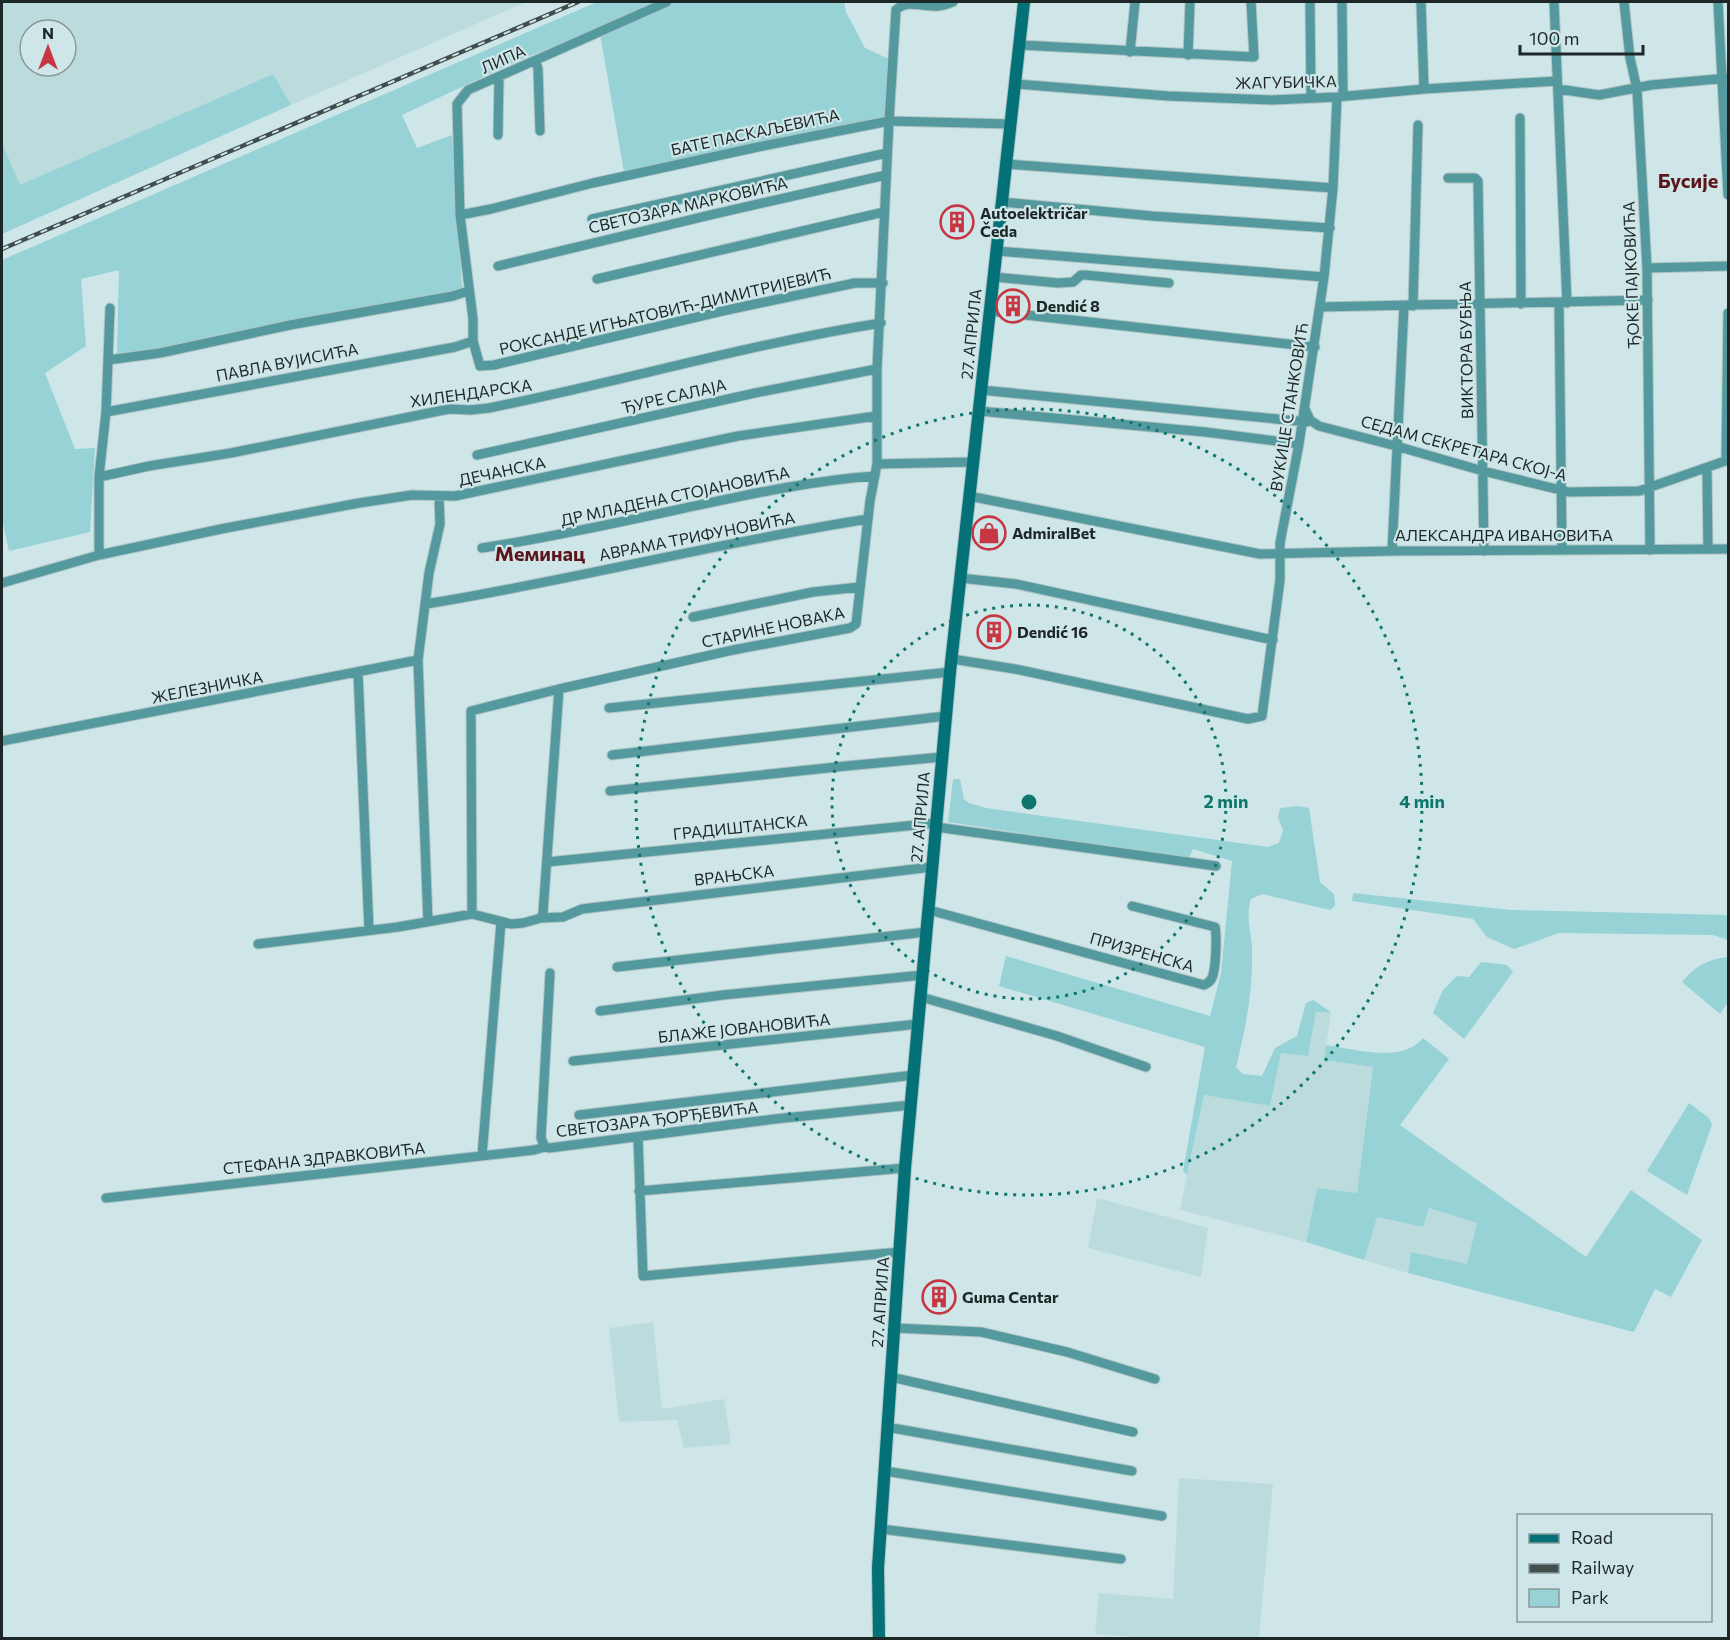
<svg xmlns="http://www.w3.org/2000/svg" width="1730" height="1640" viewBox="0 0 1730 1640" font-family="Commissioner,sans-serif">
	<rect width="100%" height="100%" fill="#cfe6e8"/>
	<path fill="#bbdbdd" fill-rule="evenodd" d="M2,2H526L291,105L272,74L20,186L2,143ZM30,30H66V66H30Z
		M1316,1012H1331L1324,1060L1373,1067L1357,1193L1317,1188L1306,1242L1180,1210L1204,1095L1270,1106L1281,1053L1308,1056Z
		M1097,1198L1208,1228L1201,1277L1088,1248Z
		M1429,1208L1477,1223L1467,1265L1411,1252L1408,1273L1364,1260L1376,1217L1422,1227Z
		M653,1322L662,1409L724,1399L731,1444L684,1448L677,1420L619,1422L609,1328Z
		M1179,1478L1273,1484L1259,1638H1144L1095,1634L1099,1593L1173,1599Z"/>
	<path fill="#96d2d6" d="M597,2H844L846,12L865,48L889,59L886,116L624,172L599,28L517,61L402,115L417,148L452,135L462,287L454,292L222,334L161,349L117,353L119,270L81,279L86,346L45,373L75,449L95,448L90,532L9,551L2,519V260Z
		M273,74L291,105L2,234V143L20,185Z
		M953,779H960L964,799L969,803L986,808L1268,847L1279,843L1283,830L1278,818L1280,808L1299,806L1309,808L1320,882L1334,894L1335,906L1330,910L1262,894L1251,899C1245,915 1252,934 1252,950C1253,992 1246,1027 1236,1067L1243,1074L1262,1076L1275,1048L1297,1036L1306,1003L1313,1000L1331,1012H1316L1308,1056L1281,1053L1270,1106L1204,1095L1187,1175L1183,1171L1205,1047L999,986L1006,956L1210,1016L1221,973L1232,861L1193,849L1189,858L948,822Z
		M1353,893L1511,910L1728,915V940L1713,935L1559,933L1514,949L1487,937L1473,919L1352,901Z
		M1728,957V1002L1720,1014L1682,982C1695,966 1708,959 1728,957Z
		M1481,962L1507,965L1513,972L1464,1039L1433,1013L1443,990L1457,976L1469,977Z
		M1423,1038L1449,1059L1400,1125L1586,1257L1631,1190L1702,1240L1671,1297L1655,1289L1634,1332L1408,1273L1411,1252L1467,1264L1477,1223L1429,1208L1423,1227L1377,1217L1364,1260L1306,1242L1317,1188L1357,1193L1373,1067L1324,1060L1326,1045C1355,1049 1402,1064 1423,1038Z
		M1689,1103L1709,1118L1712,1125L1687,1195L1647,1171Z"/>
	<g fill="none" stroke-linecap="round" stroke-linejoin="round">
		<defs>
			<path id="street" d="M667,2L468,90L457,104L460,215L473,319V341L480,366L494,365L727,310L855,283H883
				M1310,2L1311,98
				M1342,2L1343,96
				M1421,2L1424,89
				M1554,2L1567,303
				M1624,2L1630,58L1637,89L1647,268L1650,550
				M1718,2L1728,195
				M1020,45L1254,57L1251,2
				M1130,52L1135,2
				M1188,55L1190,2
				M536,61L538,69L540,131
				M1015,84L1168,96L1272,100L1337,97L1424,89L1557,81
				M1558,89L1599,95L1651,85L1728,78
				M1520,118L1521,304
				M498,135L499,77
				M1006,164L1333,188
				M1448,178H1475L1478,181L1484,551
				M1002,202L1152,216L1330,228
				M460,215L491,209L593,183L758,147L889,121L896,10C906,0 920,6 934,6C941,7 946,4 953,2
				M592,219L887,153
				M997,251L1324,277
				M498,266L714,214L886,175
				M1647,268L1728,266
				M994,277L1058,283L1073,282L1081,275H1085L1169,283
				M597,279L884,212
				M1559,303L1562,550
				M1413,306L1418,125
				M1320,307L1648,300
				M990,311L1315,347
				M108,360L160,353L290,325L453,296L468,291
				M981,390L1307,422
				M1305,409L1310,420L1319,426L1396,446L1483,471L1569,492L1639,491L1728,460
				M979,411L1205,432L1299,444
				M106,412L455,347L473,341
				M477,455L755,393L877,369
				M1726,461L1728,313
				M877,464L973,462
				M1707,469L1708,549
				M99,477L149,466L231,453L449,409L470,410L489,408C620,382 749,344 881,323
				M969,496L1260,554L1392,551L1728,549
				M482,548C547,538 612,524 676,510C742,496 807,481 875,476
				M1392,551L1404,306
				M99,555V477L106,412L110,308
				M960,578L1016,584L1273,640
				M2,583L99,555L221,529L359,503L412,495L455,496L738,436L876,416
				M426,604C574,580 720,542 868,519
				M693,617L813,592L860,587
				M952,659L1015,669L1248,719L1262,716L1280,580V543L1299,444L1324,277L1333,188L1337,97
				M358,672L369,930
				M609,708L950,672
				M2,741L418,660
				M612,755L946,716
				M610,791L846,766L942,757
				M936,827L1216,866
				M547,862L936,823
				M929,910L1204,985C1208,983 1210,982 1212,978C1216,969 1217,936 1215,927L1132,906
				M472,914L471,711L559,689L733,650L850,628L856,624L870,501L877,464V369L889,121L1011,124
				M541,918L563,917L582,909L932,867
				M428,922L418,660L429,573L440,524L439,496
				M258,944L398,927L472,914L511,924L523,923L541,918L543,913L559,689
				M617,967L926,932
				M550,973L541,1138L545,1147L549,1148L775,1119L911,1105
				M921,997L1057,1036L1146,1067
				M600,1011L723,995L923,975
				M573,1061L918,1024
				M579,1115L914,1075
				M638,1137L643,1276L900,1252
				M482,1156L501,922
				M639,1191L905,1168
				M106,1198L534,1150L545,1147
				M895,1328L981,1332L1067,1352L1155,1379
				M891,1377L1133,1432
				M888,1428L898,1429L1132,1471
				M885,1471L1162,1516
				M881,1529L1121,1559"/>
			<path id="secondary" d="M879,1638L878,1568L905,1168L950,672L1024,2"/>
		</defs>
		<use href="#street" stroke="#afc4c5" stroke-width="11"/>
		<use href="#secondary" stroke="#afc4c5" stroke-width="14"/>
		<use href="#street" stroke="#54999d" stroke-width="9"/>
		<use href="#secondary" stroke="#037177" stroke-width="12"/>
		<defs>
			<path id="rail" d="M2,249L578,2"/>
		</defs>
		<use href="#rail" stroke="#424e4e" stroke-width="4.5"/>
		<use href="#rail" stroke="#cfe6e8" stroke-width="2" stroke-dasharray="7" stroke-linecap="butt"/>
	</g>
	<g fill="none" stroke="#0f766e" stroke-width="3" stroke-dasharray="3 6">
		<circle cx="1029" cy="802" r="197"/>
		<circle cx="1029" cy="802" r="393"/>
	</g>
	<defs>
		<symbol id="building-ring" viewBox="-11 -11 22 22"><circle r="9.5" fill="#cfe6e8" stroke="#c73743" stroke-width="1.5"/><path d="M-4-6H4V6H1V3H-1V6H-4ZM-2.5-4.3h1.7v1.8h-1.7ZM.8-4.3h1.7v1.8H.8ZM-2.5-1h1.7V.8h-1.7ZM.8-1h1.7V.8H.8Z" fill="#c73743"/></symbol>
		<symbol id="shop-ring" viewBox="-11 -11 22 22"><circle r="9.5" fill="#cfe6e8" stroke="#c73743" stroke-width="1.5"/><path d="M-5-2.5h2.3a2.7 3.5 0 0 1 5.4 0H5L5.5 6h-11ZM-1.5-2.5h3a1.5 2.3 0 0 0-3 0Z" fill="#c73743"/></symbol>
	</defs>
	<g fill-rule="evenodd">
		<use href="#building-ring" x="938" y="203" width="38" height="38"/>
		<use href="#building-ring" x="994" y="287" width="38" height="38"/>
		<use href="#shop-ring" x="970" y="514" width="38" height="38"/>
		<use href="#building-ring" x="975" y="613" width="38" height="38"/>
		<use href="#building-ring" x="920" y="1278" width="38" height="38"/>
	</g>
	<g text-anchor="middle" stroke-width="4.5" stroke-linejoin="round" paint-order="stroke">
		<g font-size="16" fill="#1e2727" stroke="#cfe6e8">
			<text transform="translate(503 59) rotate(-24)" y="6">ЛИПА</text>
			<text transform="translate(1286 82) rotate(-1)" y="6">ЖАГУБИЧКА</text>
			<text transform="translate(755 132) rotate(-12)" y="6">БАТЕ ПАСКАЉЕВИЋА</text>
			<text transform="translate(688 205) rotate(-13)" y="6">СВЕТОЗАРА МАРКОВИЋА</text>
			<text transform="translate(1631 275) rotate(-92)" y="6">ЂОКЕ ПАЈКОВИЋА</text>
			<text transform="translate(665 311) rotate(-13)" y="6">РОКСАНДЕ ИГЊАТОВИЋ-ДИМИТРИЈЕВИЋ</text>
			<text transform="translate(971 334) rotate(-84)" y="6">27. АПРИЛА</text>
			<text transform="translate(1466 350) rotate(-91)" y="6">ВИКТОРА БУБЊА</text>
			<text transform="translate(287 362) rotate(-11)" y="6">ПАВЛА ВУЈИСИЋА</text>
			<text transform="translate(471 393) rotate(-8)" y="6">ХИЛЕНДАРСКА</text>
			<text transform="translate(674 396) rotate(-13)" y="6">ЂУРЕ САЛАЈА</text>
			<text transform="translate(1289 407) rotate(-81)" y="6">ВУКИЦЕ СТАНКОВИЋ</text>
			<text transform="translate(1464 448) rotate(15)" y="6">СЕДАМ СЕКРЕТАРА СКОЈ-А</text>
			<text transform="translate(502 471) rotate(-12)" y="6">ДЕЧАНСКА</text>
			<text transform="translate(675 496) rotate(-12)" y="6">ДР МЛАДЕНА СТОЈАНОВИЋА</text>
			<text x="1504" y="541">АЛЕКСАНДРА ИВАНОВИЋА</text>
			<text transform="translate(697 536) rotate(-11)" y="6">АВРАМА ТРИФУНОВИЋА</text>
			<text transform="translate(773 627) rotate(-12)" y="6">СТАРИНЕ НОВАКА</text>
			<text transform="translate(207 687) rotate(-11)" y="6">ЖЕЛЕЗНИЧКА</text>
			<text transform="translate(920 817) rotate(-85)" y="6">27. АПРИЛА</text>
			<text transform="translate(740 827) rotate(-6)" y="6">ГРАДИШТАНСКА</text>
			<text transform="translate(734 875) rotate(-7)" y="6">ВРАЊСКА</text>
			<text transform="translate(1142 952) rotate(16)" y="6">ПРИЗРЕНСКА</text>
			<text transform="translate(744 1028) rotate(-6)" y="6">БЛАЖЕ ЈОВАНОВИЋА</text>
			<text transform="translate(657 1119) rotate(-7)" y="6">СВЕТОЗАРА ЂОРЂЕВИЋА</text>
			<text transform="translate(324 1158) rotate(-6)" y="6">СТЕФАНА ЗДРАВКОВИЋА</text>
			<text transform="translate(880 1302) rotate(-86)" y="6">27. АПРИЛА</text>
		</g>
		<g font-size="16" font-weight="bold" fill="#1e2727" stroke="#cfe6e8" text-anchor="start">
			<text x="980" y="219">Autoelektričar<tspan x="980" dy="18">Čeda</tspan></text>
			<text x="1036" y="312">Dendić 8</text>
			<text x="1012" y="539">AdmiralBet</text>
			<text x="1017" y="638">Dendić 16</text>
			<text x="962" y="1303">Guma Centar</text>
		</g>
		<g font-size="20" font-weight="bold" fill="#5b161b" stroke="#cfe6e8">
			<text x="1688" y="188">Бусије</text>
			<text x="540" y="561">Меминац</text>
		</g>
	</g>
	<circle cx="1029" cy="802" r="9" fill="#0f766e" stroke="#cfe6e8" stroke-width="3"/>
	<g font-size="18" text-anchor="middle" font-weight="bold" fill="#0f766e" stroke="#cfe6e8" stroke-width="4.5" stroke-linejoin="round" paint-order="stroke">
		<text x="1226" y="808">2 min</text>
		<text x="1422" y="808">4 min</text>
	</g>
	<rect width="1730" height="1640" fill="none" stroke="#1e2727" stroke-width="6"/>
	<rect x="1517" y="1514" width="195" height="108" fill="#cfe6e8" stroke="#889a9b" stroke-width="1.5"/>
	<rect x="1529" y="1534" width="30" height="9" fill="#037177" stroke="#889a9b" stroke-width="1.5"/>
	<text x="1571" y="1544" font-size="18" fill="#1e2727">Road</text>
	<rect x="1529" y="1564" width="30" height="9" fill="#424e4e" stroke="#889a9b" stroke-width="1.5"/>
	<text x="1571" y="1574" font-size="18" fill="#1e2727">Railway</text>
	<rect x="1529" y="1589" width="30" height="18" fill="#96d2d6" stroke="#889a9b" stroke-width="1.5"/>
	<text x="1571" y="1604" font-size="18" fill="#1e2727">Park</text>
	<g transform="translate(48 48)"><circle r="28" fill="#cfe6e8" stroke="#889a9b" stroke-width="1.5"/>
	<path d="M0-4.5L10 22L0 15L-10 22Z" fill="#c73743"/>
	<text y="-9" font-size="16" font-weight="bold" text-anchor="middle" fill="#1e2727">N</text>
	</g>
	<path d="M1520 45v9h123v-9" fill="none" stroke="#1e2727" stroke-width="3"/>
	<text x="1529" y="45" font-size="18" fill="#1e2727" stroke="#cfe6e8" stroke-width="4.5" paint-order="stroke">100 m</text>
</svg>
